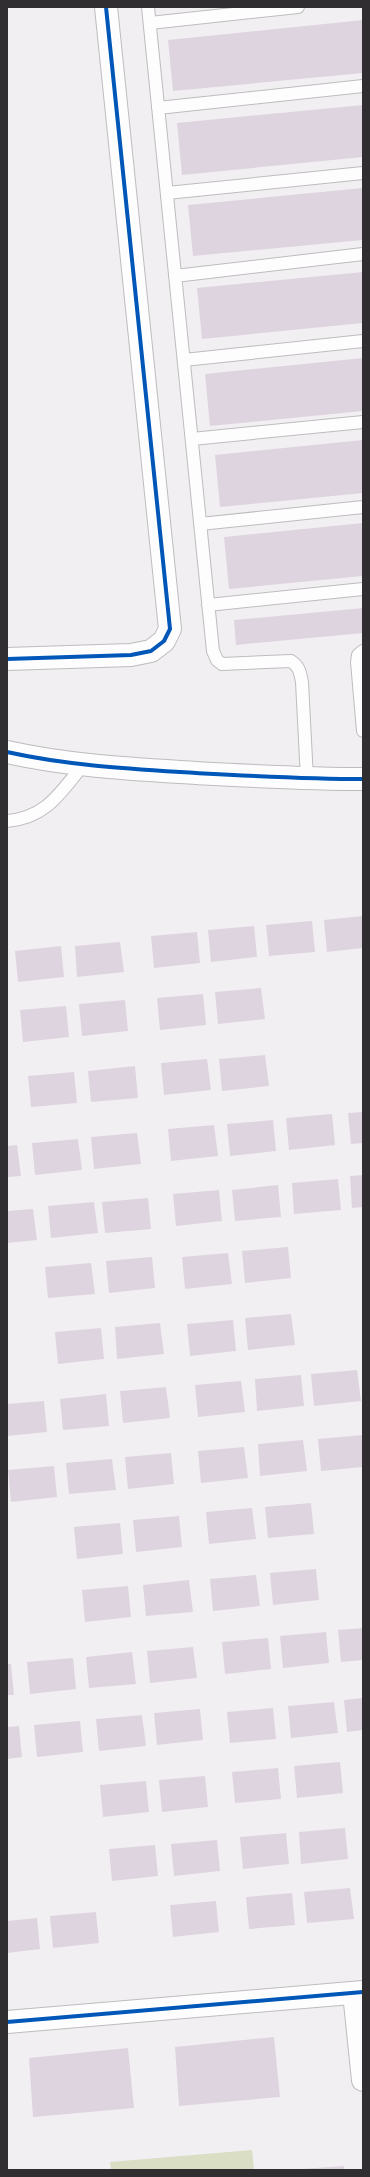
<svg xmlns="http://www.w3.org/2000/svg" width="370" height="2177" viewBox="0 0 370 2177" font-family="'Noto Sans',sans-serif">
	<rect width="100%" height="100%" fill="#f2eff3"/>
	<path fill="#d9dec4" d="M252,2150L254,2170H111L110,2162Z"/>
	<path fill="#ded4df" d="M363,20V73L173,91L168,40Z
		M363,105V157L182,175L177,123Z
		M363,188V240L193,256L188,205Z
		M363,272V323L202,339L197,288Z
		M363,358V411L210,426L205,374Z
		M363,440V493L220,507L215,455Z
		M363,523V576L229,589L224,537Z
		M363,608V633L236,645L234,620Z
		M363,916V948L327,952L324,920Z
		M312,921L315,952L269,956L266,925Z
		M254,926L257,957L211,962L208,930Z
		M197,932L200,963L154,968L151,936Z
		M120,942L124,972L77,977L75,946Z
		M61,946L64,977L18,982L15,951Z
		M261,988L265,1019L218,1024L215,992Z
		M203,994L206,1025L160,1030L157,998Z
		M125,1000L128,1031L82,1036L79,1004Z
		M66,1006L69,1037L23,1042L20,1010Z
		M265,1055L269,1086L222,1091L219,1059Z
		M207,1059L211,1090L164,1095L161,1063Z
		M135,1066L138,1098L91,1102L88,1071Z
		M74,1072L77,1103L31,1107L28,1076Z
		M363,1112V1143L351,1144L348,1113Z
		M332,1114L335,1145L289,1150L286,1118Z
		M273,1120L276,1151L230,1156L227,1124Z
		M214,1125L218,1156L171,1161L168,1129Z
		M137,1133L141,1164L94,1169L91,1137Z
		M78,1139L82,1170L35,1175L32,1143Z
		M17,1145L21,1176L7,1177V1146Z
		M363,1175V1207L352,1208L350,1176Z
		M338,1179L341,1210L294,1214L292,1183Z
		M278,1185L281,1217L235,1221L232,1190Z
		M219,1190L222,1221L176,1226L173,1194Z
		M148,1198L151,1229L105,1233L102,1202Z
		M94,1202L98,1233L51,1238L48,1206Z
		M33,1209L37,1240L7,1243V1211Z
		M288,1247L291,1278L245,1283L242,1251Z
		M228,1253L232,1284L185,1289L182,1257Z
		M152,1257L155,1288L109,1293L106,1261Z
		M91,1263L95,1294L48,1298L45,1267Z
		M291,1314L295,1345L248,1350L245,1318Z
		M233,1320L236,1351L190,1356L187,1324Z
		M160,1323L164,1354L117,1359L115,1327Z
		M101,1328L104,1359L58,1364L55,1332Z
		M357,1370L361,1401L314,1406L311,1374Z
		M301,1375L304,1406L257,1411L255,1379Z
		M241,1381L245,1412L198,1417L195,1385Z
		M166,1387L170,1418L123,1423L120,1391Z
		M106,1394L109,1426L63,1430L60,1399Z
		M44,1401L47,1432L7,1436V1404Z
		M363,1435V1467L321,1471L318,1439Z
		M303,1440L307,1471L260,1476L258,1444Z
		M244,1447L248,1478L201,1483L198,1451Z
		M171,1453L174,1484L128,1489L125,1457Z
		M112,1459L116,1490L69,1494L66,1463Z
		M54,1466L57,1497L11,1502L8,1470Z
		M311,1503L314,1534L268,1538L265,1507Z
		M252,1508L256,1539L209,1544L206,1512Z
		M179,1516L182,1547L136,1552L133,1520Z
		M120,1523L123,1554L77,1559L74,1527Z
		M316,1569L319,1600L273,1605L270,1573Z
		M256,1575L260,1606L213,1611L210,1579Z
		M189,1580L193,1612L146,1616L143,1585Z
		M128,1586L131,1617L85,1622L82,1590Z
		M363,1628V1660L341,1662L338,1630Z
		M326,1632L329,1663L283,1668L280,1636Z
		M268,1638L271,1669L225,1674L222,1642Z
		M193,1647L197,1678L150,1683L147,1651Z
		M132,1652L136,1684L89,1688L86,1657Z
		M73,1658L76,1689L30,1694L27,1662Z
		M7,1664H11L14,1695H7Z
		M363,1698V1730L347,1732L344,1700Z
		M334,1702L338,1733L291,1738L288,1706Z
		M273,1708L276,1739L230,1743L227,1712Z
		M200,1709L203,1740L157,1745L154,1713Z
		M142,1715L146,1746L99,1751L96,1719Z
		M80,1721L83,1752L37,1757L34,1725Z
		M19,1726L22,1757L7,1759V1727Z
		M340,1762L343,1793L297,1798L294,1766Z
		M278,1768L281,1799L235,1803L232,1772Z
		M205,1776L208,1807L162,1812L159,1780Z
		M146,1781L149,1812L103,1817L100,1785Z
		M345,1828L348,1859L301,1864L299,1832Z
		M286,1833L289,1864L243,1869L240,1837Z
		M217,1840L220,1871L174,1876L171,1844Z
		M155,1845L158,1876L112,1881L109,1849Z
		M350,1888L354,1919L307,1923L304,1892Z
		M292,1893L295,1925L249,1929L246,1897Z
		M216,1901L219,1932L173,1937L170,1905Z
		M96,1912L99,1943L53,1948L50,1916Z
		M37,1918L40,1949L7,1953V1921Z
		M274,2037L280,2097L179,2106L175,2047Z
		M128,2048L134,2108L33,2117L29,2058Z
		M344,2166V2170H301V2169Z"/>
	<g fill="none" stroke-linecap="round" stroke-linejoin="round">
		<defs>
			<path id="lane" d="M148,7L213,651L217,660L222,664L291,661C300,667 300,673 302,682L307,779
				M150,23L298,7
				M158,108L363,86
				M167,193L363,173
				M175,276L363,254
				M184,360L363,341
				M192,439L363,422
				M200,524L363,507
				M208,605L363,589
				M363,651L358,655L357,662L363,731
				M7,821C46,818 60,793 83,765"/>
			<path id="street" d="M7,659L131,655L151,651L164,641L170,629L106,7
				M354,1993L363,2080
				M7,2022L363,1992"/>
			<path id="secondary" d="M7,752C70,766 133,769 196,773C252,776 307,779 363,779"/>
		</defs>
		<use href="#lane" stroke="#bebcbe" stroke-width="14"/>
		<use href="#street" stroke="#bebcbe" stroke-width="24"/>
		<use href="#secondary" stroke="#bebcbe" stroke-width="24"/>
		<use href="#lane" stroke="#fdfdfd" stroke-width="12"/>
		<use href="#street" stroke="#fdfdfd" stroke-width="22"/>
		<use href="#secondary" stroke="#fdfdfd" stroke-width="22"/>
		<defs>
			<path id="cycleway" d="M7,659L131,655L151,651L164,641L170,629L106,7
				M7,752C70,766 133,769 196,773C252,776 307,779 363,779
				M7,2022L363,1992"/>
		</defs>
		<use href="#cycleway" stroke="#fff" stroke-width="6"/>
		<use href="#cycleway" stroke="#0057b8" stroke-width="4"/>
	</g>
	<rect width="370" height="2177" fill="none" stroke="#302e30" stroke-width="16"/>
</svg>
